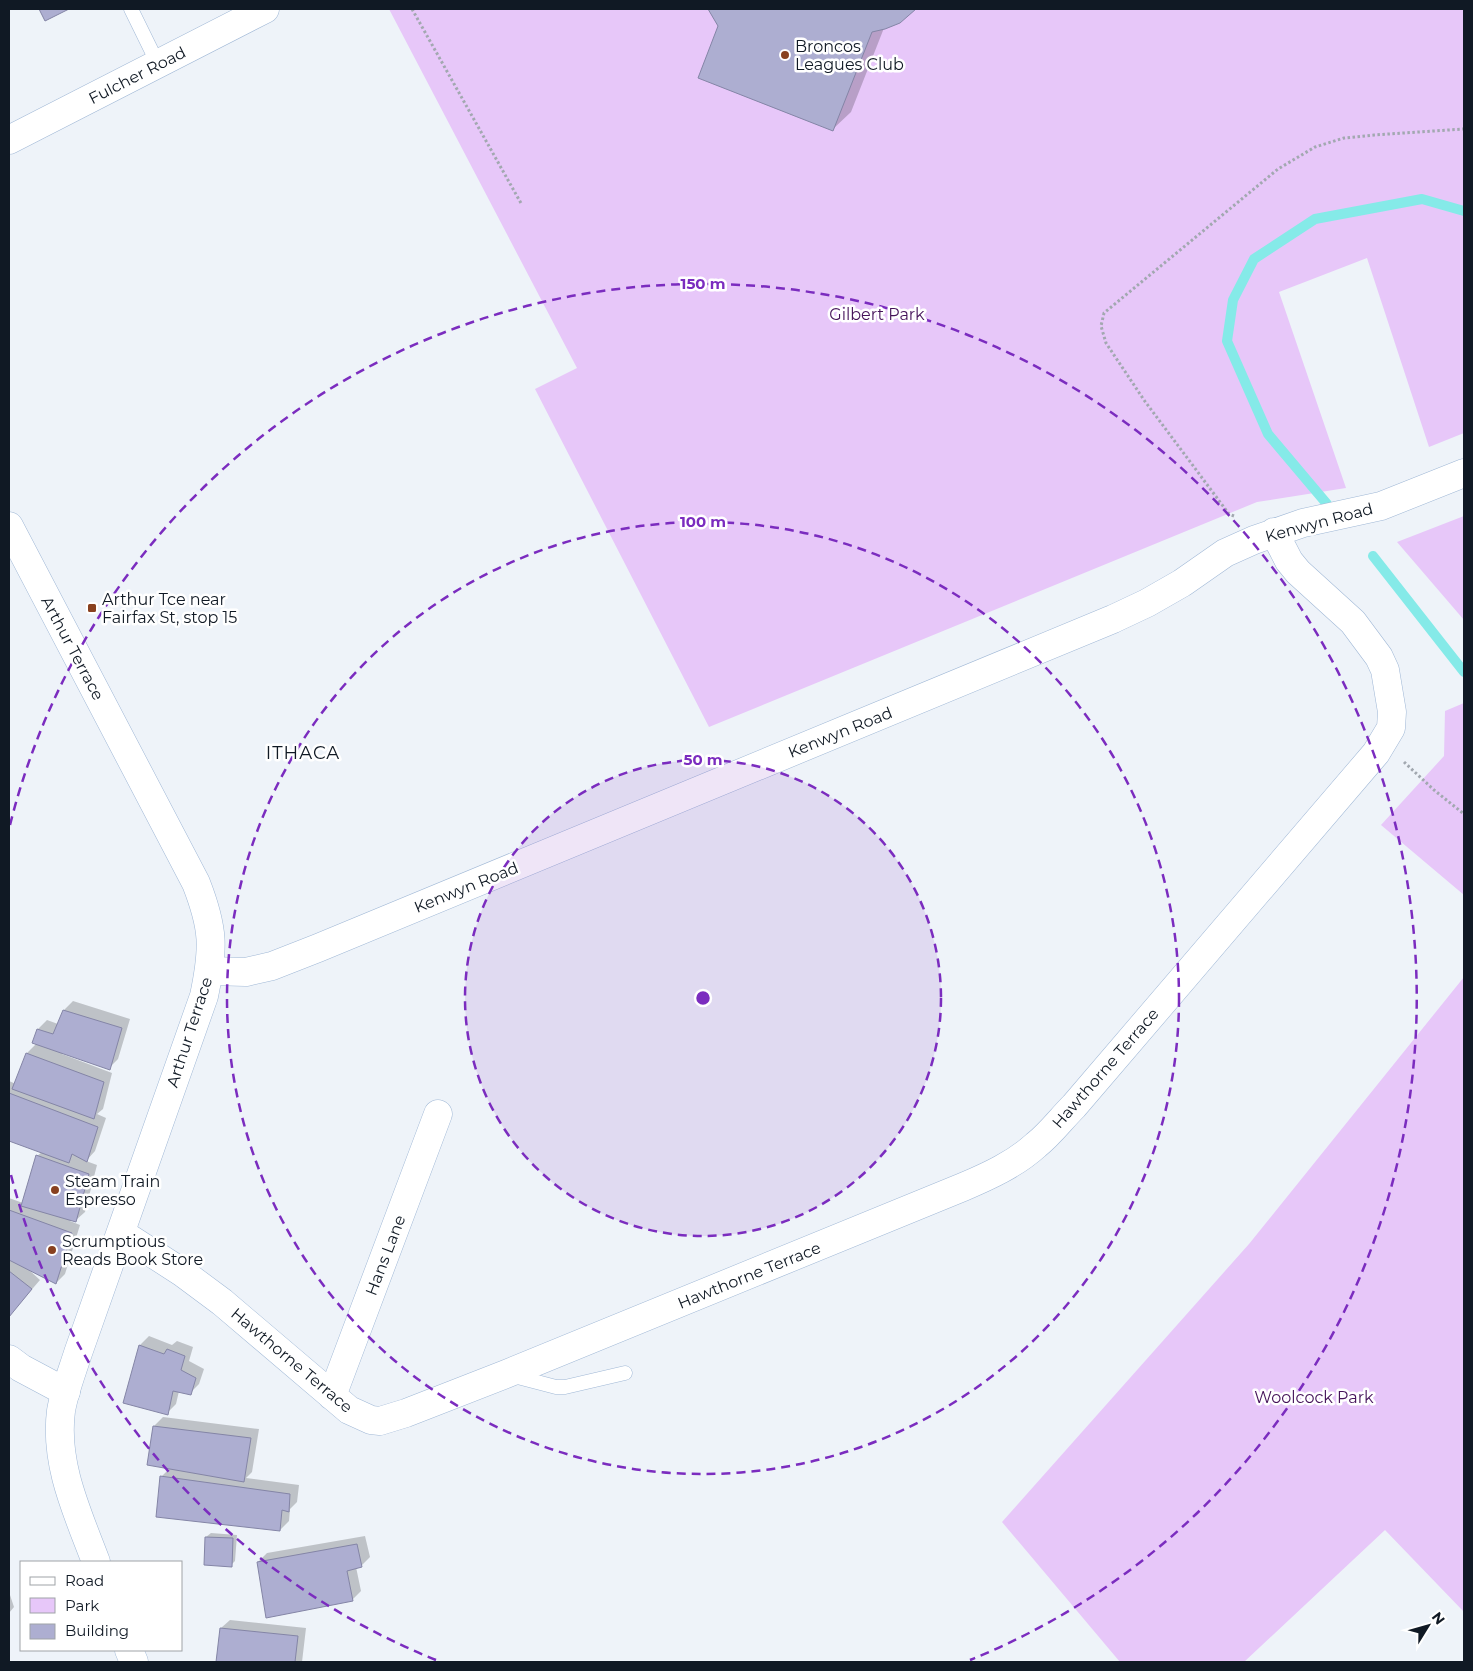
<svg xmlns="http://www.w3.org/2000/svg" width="1473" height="1671" viewBox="0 0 1473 1671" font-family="Montserrat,sans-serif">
	<rect width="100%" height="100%" fill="#eef3f9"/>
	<path fill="#e7c7f9" d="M389,9H1464V433L1429,447L1367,258L1279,292L1346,488L1257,502L709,727L535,389L577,368Z
		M1464,516V620L1397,542Z
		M1464,703V895L1381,825L1444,756L1445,711Z
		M1464,977V1612L1385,1530L1244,1662H1120L1002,1522L1249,1244Z"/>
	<path fill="#0003" d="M710,9H914L899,21L884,28L851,112L833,129L719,26Z
		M73,1001L130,1019L118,1059L109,1068L62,1052V1054L112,1073L103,1109L97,1114L106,1118L95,1151L86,1161L97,1165L85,1212L76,1220L71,1219L70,1221L80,1225L65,1274L56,1283L28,1269L40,1280L9,1316V1198L23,1203L37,1156L42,1152L9,1140V1081L16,1084L27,1053L37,1043L33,1042L38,1029L47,1020L58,1024L64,1010Z
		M149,1336L172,1345L177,1341L193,1347L189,1361L204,1369L199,1384L190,1393L179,1391L176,1404L167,1413L124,1402L140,1345Z
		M163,1417L259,1429L252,1472L246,1478L299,1485L297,1502L290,1509L289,1521L280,1530L161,1477L170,1468L154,1426Z
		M211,1533L237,1535L235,1561L231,1565L206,1537Z
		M365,1536L370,1557L361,1566L356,1567L361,1591L352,1600L258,1562L267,1553Z
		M9,1592L14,1607L9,1613Z
		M230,1620L306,1628L302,1662H217L221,1628Z"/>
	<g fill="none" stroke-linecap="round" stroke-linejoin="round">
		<path stroke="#85eae8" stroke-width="10" d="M1327,504L1268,434L1227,341L1233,300L1254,259L1315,219L1422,199L1464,211
			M1373,556L1464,672"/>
	</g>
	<path fill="#adaed1" stroke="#8485a6" d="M39,9H69L45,21Z
		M708,9H916L900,23L885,29L872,32L833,131L698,78L718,26Z
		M63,1010L122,1028L110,1070L32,1043L37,1029L53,1034Z
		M26,1053L104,1082L94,1119L12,1089Z
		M9,1093L98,1127L87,1162L72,1154L69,1163L9,1141Z
		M36,1155L89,1174L76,1222L21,1206Z
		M9,1210L72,1233L56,1284L9,1260Z
		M9,1271L32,1289L9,1317Z
		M139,1345L164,1354L167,1349L185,1356L181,1370L196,1378L191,1395L173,1391L168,1415L123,1403Z
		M153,1426L251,1438L244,1482L147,1465Z
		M160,1476L290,1494L289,1512L282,1510L280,1531L156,1517Z
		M205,1537L233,1538L232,1567L204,1565Z
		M357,1544L362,1567L347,1571L353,1601L266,1618L257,1562Z
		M220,1628L298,1636L295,1662H216Z"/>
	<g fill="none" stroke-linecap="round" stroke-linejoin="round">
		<defs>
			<path id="service" d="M131,9L158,64
				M510,1375L556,1387H565L625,1373"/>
			<path id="minor" d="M209,971L246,972L272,966L318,948L1113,619L1147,603L1182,583L1225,553L1254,540L1303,523L1381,506L1464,473
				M121,1233L183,1273L222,1302L349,1410L371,1420L380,1421L406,1413L506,1374L963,1187C989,1176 1015,1164 1036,1145C1050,1134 1061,1119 1074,1106L1376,753L1391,728L1392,712L1385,670L1379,657L1353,622L1298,572L1289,561L1274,532
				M9,1359L21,1368L66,1392
				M332,1396L438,1114"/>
			<path id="tertiary" d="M9,140L265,9
				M9,526L196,883C214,929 214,948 204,996L78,1353C72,1372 64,1392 61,1411C54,1464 78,1514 96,1562
				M129,1650L134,1662"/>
		</defs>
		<use href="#service" stroke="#a0b8d6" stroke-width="15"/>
		<use href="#minor" stroke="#a0b8d6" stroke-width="29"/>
		<use href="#tertiary" stroke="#a0b8d6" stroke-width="29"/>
		<path stroke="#a2a8b0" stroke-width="3" stroke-dasharray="2.5 2.5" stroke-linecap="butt" d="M412,9L522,205
			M1234,516L1229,514L1144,400L1106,343L1101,326L1104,313L1278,169L1315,147L1344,138L1374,135L1464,129
			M1404,762L1434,790L1464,814"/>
		<use href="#service" stroke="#fff" stroke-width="14"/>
		<use href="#minor" stroke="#fff" stroke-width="28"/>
		<use href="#tertiary" stroke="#fff" stroke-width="28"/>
	</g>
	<circle cx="703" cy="998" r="238" fill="#7b2cbf" fill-opacity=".12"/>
	<g fill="none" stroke="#7b2cbf" stroke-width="2.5" stroke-dasharray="9 6">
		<circle cx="703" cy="998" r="238"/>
		<circle cx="703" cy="998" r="476"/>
		<path d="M436 1660A714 714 0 0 1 10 1171M10 825A714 714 0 1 1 970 1660"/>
	</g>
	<g fill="#88401f" stroke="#fff" stroke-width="2">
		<circle cx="785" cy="55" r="5"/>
		<rect x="87" y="603" width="10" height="10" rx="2.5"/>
		<circle cx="55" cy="1190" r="5"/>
		<circle cx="52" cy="1250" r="5"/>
	</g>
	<g text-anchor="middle" stroke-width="5" stroke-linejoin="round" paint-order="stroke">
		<g font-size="16" fill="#101924" stroke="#fff" text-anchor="start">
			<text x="795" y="52">Broncos<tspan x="795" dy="18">Leagues Club</tspan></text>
			<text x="102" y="605">Arthur Tce near<tspan x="102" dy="18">Fairfax St, stop 15</tspan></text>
			<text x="65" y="1187">Steam Train<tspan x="65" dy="18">Espresso</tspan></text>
			<text x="62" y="1247">Scrumptious<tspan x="62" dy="18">Reads Book Store</tspan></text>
		</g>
		<g font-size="16" fill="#101924" stroke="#fff">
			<text transform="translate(137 75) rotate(-27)" y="6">Fulcher Road</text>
			<text transform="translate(1319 522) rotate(-15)" y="6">Kenwyn Road</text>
			<text transform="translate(73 648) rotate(62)" y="6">Arthur Terrace</text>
			<text transform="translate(840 732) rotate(-22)" y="6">Kenwyn Road</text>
			<text transform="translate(466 887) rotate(-22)" y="6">Kenwyn Road</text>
			<text transform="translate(189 1032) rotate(-72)" y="6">Arthur Terrace</text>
			<text transform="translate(1105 1068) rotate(-49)" y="6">Hawthorne Terrace</text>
			<text transform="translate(385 1255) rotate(-69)" y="6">Hans Lane</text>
			<text transform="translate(749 1275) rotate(-22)" y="6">Hawthorne Terrace</text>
			<text transform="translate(292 1360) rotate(40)" y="6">Hawthorne Terrace</text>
		</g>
		<g font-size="16" fill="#441159" stroke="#fff">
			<text x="877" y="320">Gilbert Park</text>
			<text x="1314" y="1403">Woolcock Park</text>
		</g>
		<g font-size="18" letter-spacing="1" fill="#101924" stroke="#fff">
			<text x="303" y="759">ITHACA</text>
		</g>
	</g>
	<circle cx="703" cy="998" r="8" fill="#7b2cbf" stroke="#fff" stroke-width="2.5"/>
	<g font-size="15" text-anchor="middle" font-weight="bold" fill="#7b2cbf" stroke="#fff" stroke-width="5" stroke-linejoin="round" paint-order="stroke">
		<text x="703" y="289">150 m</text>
		<text x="703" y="527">100 m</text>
		<text x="703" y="765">50 m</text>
	</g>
	<rect width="1473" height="1671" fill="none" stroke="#101924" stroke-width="20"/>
	<rect x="20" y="1561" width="162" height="90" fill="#ffffff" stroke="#9fa3a7"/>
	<rect x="30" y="1577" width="25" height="8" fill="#ffffff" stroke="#9fa3a7"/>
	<text x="65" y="1586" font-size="15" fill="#101924">Road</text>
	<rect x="30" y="1598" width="25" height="15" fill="#e7c7f9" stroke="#9fa3a7"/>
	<text x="65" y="1611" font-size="15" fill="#101924">Park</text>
	<rect x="30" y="1624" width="25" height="15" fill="#adaed1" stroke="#9fa3a7"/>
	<text x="65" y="1636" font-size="15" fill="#101924">Building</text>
	<g transform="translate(1428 1626) rotate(53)" stroke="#ffffff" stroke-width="4" paint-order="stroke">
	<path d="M0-4L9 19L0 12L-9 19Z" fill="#101924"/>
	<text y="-8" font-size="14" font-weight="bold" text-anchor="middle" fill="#101924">N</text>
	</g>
</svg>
